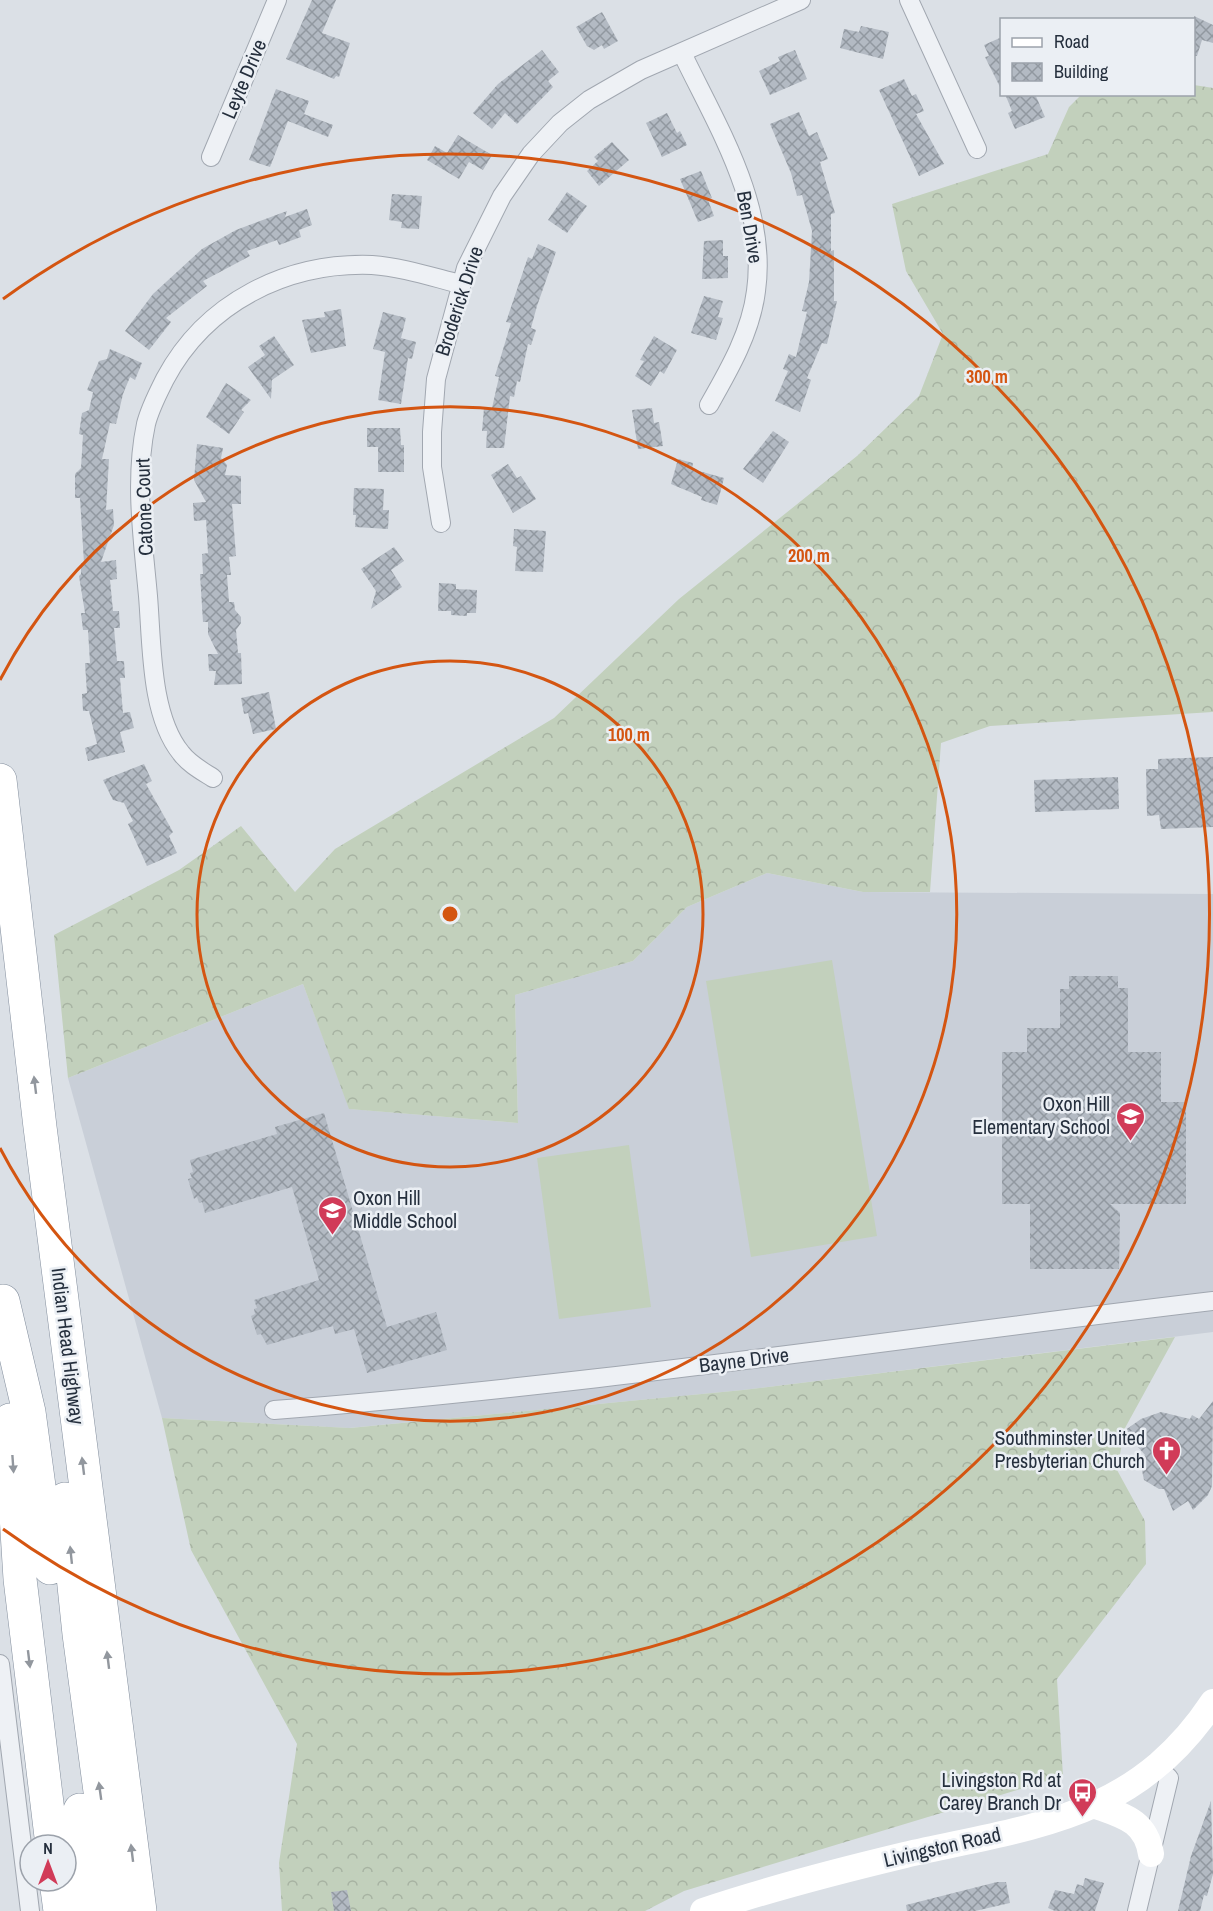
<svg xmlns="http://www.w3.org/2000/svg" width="1213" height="1911" viewBox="0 0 1213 1911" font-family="'Archivo Narrow',sans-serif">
	<defs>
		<pattern id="forest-crowns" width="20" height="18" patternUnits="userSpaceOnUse" patternTransform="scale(1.5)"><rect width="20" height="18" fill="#c2d0bc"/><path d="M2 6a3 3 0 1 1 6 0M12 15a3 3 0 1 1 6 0" fill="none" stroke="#a7b3a2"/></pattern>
		<pattern id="building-cross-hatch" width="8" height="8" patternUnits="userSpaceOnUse" patternTransform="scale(1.5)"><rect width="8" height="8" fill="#b3bac3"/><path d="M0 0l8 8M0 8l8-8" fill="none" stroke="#9198a0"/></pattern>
	</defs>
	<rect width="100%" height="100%" fill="#dbe0e6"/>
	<path fill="#c9cfd8" d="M767,873L863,892L1213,894V1332L743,1390L349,1428L162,1418L68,1078L303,984L350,1109L518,1123L515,995L633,961L687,907Z"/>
	<path fill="url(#forest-crowns)" d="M1194,85L1213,88V712L990,726L941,743L930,892H863L767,873L687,907L633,961L515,995L518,1123L349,1109L303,984L68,1078L54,935L179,870L241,826L295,892L335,849L554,718L679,599L857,456L919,396L943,334L906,271L892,204L1048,154L1069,107L1081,95L1194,94Z
		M1175,1337L1125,1428L1117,1470L1145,1521L1146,1564L1057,1679L1063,1776L684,1891L645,1911H282L279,1863L297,1744L191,1550L162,1418L350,1428L743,1390Z"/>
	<path fill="#c2d0bc" d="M832,960L877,1236L751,1257L706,981Z
		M629,1145L651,1307L559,1319L537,1158Z"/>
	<path fill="url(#building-cross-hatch)" d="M312,0H336L322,33L350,43L339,77L336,76L334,79L286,59Z
		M602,12L618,41L604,49L602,45L594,50L587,46L576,27Z
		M1194,16L1213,25V43L1202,40L1197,56H1194Z
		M861,26L889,32L883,59L840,48L844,29L859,32Z
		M1002,37V91L985,57L989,56L984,45Z
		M542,50L559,72L548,81L553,87L517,124L505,113L492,129L473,113L498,84Z
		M795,50L807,79L770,95L759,71L780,61L778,57Z
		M904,79L912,96L916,94L924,111L916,114L944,164L919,176L879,90Z
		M276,89L309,101L304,114L333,125L328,137L288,121L270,167L249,160Z
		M1005,94H1035L1045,117L1015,129L1008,113L1012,111Z
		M799,112L809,136L817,132L828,159L820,162L835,213L831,214V251L834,250V301H837L827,344L822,343L807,378L811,380L800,412L775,401L788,371L783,369L789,354L796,357L807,312L802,311L809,282L812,231L802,195L797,196L791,173L770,124Z
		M667,113L677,133L680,131L687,145L662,157L646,123Z
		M458,135L492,155L483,170L469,162L459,179L427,160L435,146L447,153Z
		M612,142L629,160L599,186L587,171L598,161L594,157Z
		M701,171L712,198L708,200L714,216L698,222L680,179Z
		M567,192L587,206L567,233L548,220Z
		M392,194L422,196L419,229L401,228L402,222L389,220Z
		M307,209L312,225L299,230L301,237L279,245L277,240L247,251L250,256L203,281L207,286L166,318L171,322L149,350L125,331L153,294L202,249L236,230L287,211L285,217Z
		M723,240V256H728V278L702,279L704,241Z
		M538,244L556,252L537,306L531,328L536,330L531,345L528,344L520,382L517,381L514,397L510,396L504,448H486L487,431H482L484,408H492L499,377L495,376L511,323L506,322L528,257L532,259Z
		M704,296L723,301L718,317L723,318L716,340L691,333Z
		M341,309L346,346L311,353L302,320L325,317L324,312Z
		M383,312L406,318L401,338L416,342L412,359L408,358L401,404L378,400L385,352L373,349Z
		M274,336L294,365L272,380L271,399L248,367L265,355L259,346Z
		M654,336L677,350L664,374L660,371L651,386L635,376L644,361L640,360Z
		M110,349L142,363L135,380L130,377L123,394L116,424L110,423L102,459H109L106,510L113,509L114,525L101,562L116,560L117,579L110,580L113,611H119L120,628H114L117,661H124L125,678H120L123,713L130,712L134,728L120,732L125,752L88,761L85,748L97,744L89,711H83L82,694L87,693L85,663H90L88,630H83L81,613H85L79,576L81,574V563H84L80,498H75V474L81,468L83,435L79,434L82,413L89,410L93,392L87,390L99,361L107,359Z
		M226,383L251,400L241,410L244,412L229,434L206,417Z
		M652,408L654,423L659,422L663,446L638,449L632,410Z
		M367,428H400L401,445H404V472H378V447H367Z
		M773,431L789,442L763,483L743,469Z
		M197,444L223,448L221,458L227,465L225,475L241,476V504H232L236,556L229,557L231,575H227L229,602H234L235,610L241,617V623L236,630L238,653H241L242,684L214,685L216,671H209L208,654H218L208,634V622H203L200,574H203L202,554L208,553L206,520L194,521L193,503L206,502L194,480Z
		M678,459L693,463L692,469L724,478L717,505L701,500L702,497L671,484Z
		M508,464L517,478L521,476L536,499L513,513L491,475Z
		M354,488L384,489L383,510H389L388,529L355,527L356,515H353Z
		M514,529L546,531L543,572L515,571L517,547L513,546Z
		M394,547L404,561L391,570L402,587L371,609L376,591L361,569Z
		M439,583L456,584V589L477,590L476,613H467V616L451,615V611H438Z
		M269,692L276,729L253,734L248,713L244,714L241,698Z
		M1213,757V827L1161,829L1159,815L1147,816L1146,769H1158V759Z
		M144,764L152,781L146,784L173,832L169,836L177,853L147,866L128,824L133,821L124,803L113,800L103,780Z
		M1118,777L1119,809L1035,812L1034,780Z
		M1069,976H1118V988H1128V1052H1161V1102H1186V1204H1110L1120,1213L1119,1269H1030V1204H1002V1052H1027V1028H1060V989H1069Z
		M324,1113L387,1327L436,1312L447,1350L367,1373L354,1329L335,1334L333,1326L267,1345L261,1334L257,1335L251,1316L255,1314L254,1309L257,1308L254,1300L319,1280L292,1187L205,1213L202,1202L199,1203L197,1197L194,1199L188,1179L192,1178L190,1173L193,1172L190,1160L277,1134L275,1127Z
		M1213,1401L1212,1486L1208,1495L1193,1510L1188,1501L1173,1511L1164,1489H1159L1144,1480L1140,1461L1145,1455L1124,1431L1141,1419L1161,1412L1190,1419L1192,1415L1199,1419Z
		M1211,1801L1213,1874L1207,1896L1204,1895L1200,1911H1178L1191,1856Z
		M1085,1878L1104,1883L1095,1911H1055L1048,1908L1055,1890L1074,1894L1077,1884L1083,1886Z
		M997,1882H1006L1010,1903L975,1911H907L906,1905Z
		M347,1890L351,1911H334L331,1892Z"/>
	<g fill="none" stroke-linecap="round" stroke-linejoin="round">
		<defs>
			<path id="street" d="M909,0L977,149
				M682,53C717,126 768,206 756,291C751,332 729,370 709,405
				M211,157L277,0
				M441,523L432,467V432L436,379L466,268L502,196L531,154L560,123L589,100L641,70L801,0
				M213,778C202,771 189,764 181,753C150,715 152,643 148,596C143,540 134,480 146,424C150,408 158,393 165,379C206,302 287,262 372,265C402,267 432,277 460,284
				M274,1410C588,1386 900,1338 1213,1301
				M0,1664L30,1911
				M1137,1911L1169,1778L1158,1767"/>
			<path id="highway" d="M0,780L40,1127L140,1911
				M3,1301L29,1412L50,1568
				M10,1420L20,1579L52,1845
				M65,1499L79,1634L116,1911
				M80,1810L91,1911
				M56,1881L60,1911"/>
		</defs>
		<use href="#street" stroke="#a1a7b0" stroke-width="20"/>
		<use href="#highway" stroke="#838e9d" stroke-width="34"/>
		<use href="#street" stroke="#eef1f5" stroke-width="18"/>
		<path stroke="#fff" stroke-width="26" d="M1096,1806C1124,1816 1146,1821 1151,1854
			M703,1911C769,1889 838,1871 905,1855C1032,1826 1135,1820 1213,1702"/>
		<use href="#highway" stroke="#fff" stroke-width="33"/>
	</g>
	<defs><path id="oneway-solid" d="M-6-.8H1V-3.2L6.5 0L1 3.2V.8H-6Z" transform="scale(1.5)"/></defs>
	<g fill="#92979e">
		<use href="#oneway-solid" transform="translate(35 1085) rotate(-97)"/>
		<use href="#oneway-solid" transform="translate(13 1464) rotate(86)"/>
		<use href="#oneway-solid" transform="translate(83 1466) rotate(-97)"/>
		<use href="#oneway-solid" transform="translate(71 1555) rotate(-96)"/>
		<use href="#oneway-solid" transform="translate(29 1659) rotate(83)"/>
		<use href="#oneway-solid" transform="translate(108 1660) rotate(-97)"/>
		<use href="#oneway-solid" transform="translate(100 1791) rotate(-98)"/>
		<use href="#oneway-solid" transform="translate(132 1853) rotate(-97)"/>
	</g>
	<g fill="none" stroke="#d45511" stroke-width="3">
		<circle cx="450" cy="914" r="253"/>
		<path d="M0 680A507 507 0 1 1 0 1148"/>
		<path d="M3 299A760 760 0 1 1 3 1529"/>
	</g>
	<defs>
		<symbol id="school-pin" viewBox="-11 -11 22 30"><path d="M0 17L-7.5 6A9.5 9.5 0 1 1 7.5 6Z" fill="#d13b58" stroke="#ebeff4"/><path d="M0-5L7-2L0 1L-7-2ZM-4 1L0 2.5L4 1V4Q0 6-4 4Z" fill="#fff"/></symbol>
		<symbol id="church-pin" viewBox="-11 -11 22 30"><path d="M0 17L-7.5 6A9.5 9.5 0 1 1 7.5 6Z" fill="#d13b58" stroke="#ebeff4"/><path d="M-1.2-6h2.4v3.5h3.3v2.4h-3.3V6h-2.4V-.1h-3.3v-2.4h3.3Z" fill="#fff"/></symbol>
		<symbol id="bus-pin" viewBox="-11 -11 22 30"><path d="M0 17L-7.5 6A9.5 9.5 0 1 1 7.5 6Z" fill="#d13b58" stroke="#ebeff4"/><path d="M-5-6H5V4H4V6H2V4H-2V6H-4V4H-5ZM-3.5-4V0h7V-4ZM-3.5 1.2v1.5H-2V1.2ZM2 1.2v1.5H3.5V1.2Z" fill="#fff"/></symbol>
	</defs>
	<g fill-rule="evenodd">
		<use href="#school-pin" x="1114" y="1100" width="33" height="45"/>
		<use href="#school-pin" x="316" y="1194" width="33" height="45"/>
		<use href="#church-pin" x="1150" y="1434" width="33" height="45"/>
		<use href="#bus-pin" x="1066" y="1776" width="33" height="45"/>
	</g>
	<g text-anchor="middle" stroke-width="5" stroke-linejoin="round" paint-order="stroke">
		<g font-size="20" fill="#252f3d" stroke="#ebeff4">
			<text transform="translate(244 79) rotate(-67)" y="7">Leyte Drive</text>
			<text transform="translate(750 227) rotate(80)" y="7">Ben Drive</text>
			<text transform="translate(459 301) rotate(-72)" y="7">Broderick Drive</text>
			<text transform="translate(144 507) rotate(-92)" y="7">Catone Court</text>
			<text transform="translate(68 1346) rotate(83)" y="7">Indian Head Highway</text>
			<text transform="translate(744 1360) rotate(-7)" y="7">Bayne Drive</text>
			<text transform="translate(942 1847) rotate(-13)" y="7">Livingston Road</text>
		</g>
		<g font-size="20" fill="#252f3d" stroke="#ebeff4" text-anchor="end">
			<text x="1110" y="1111">Oxon Hill<tspan x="1110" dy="23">Elementary School</tspan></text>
			<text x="353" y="1205" text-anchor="start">Oxon Hill<tspan x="353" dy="23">Middle School</tspan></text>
			<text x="1145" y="1445">Southminster United<tspan x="1145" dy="23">Presbyterian Church</tspan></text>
			<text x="1061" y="1787">Livingston Rd at<tspan x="1061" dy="23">Carey Branch Dr</tspan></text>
		</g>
	</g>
	<circle cx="450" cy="914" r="9" fill="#d45511" stroke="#ebeff4" stroke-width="3"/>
	<g font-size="18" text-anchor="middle" font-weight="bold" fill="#d45511" stroke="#ebeff4" stroke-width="5" stroke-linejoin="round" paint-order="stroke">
		<text x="987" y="383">300 m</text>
		<text x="809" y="562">200 m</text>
		<text x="629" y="741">100 m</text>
	</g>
	<rect x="1000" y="18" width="195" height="78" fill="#ebeff4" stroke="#9ca2ab" stroke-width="1.5"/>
	<rect x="1012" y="38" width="30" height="9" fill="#ffffff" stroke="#9ca2ab" stroke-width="1.5"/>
	<text x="1054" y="48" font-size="18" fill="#252f3d">Road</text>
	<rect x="1012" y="63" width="30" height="18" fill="url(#building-cross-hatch)" stroke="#9ca2ab" stroke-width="1.5"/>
	<text x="1054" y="78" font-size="18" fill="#252f3d">Building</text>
	<g transform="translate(48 1863)"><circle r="28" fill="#ebeff4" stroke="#9ca2ab" stroke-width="1.5"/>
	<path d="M0-4.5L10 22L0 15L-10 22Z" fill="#d13b58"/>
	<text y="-9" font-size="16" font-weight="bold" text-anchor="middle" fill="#252f3d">N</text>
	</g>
</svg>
